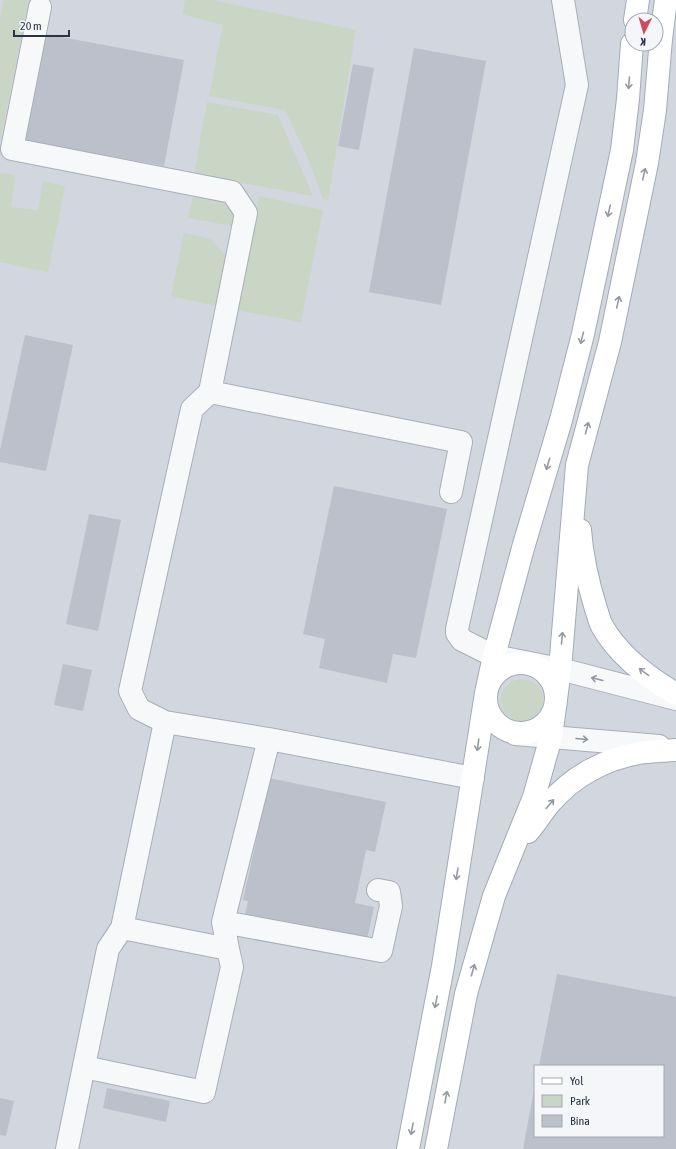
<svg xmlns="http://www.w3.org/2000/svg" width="676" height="1149" viewBox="0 0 676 1149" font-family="'Asap Condensed',sans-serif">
	<rect width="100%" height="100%" fill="#e4e7ec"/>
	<path fill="#d2d6de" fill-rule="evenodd" d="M0,0H676V1149H0ZM632,20H656V44H632ZM535,1066H663V1136H535Z"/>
	<path fill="#c9d6c5" d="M4,0H29L0,142V21Z
		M185,0H212L356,30L328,200L323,199L309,161L285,110L209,96L223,25L182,14Z
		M207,102L278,115L313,196L194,174Z
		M0,173L15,175L11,207L38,210L43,181L65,186L48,272L0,262Z
		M193,196L228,202L235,211L233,226L188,218Z
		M259,196L323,210L301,322L236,310Z
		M184,233L211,239L226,256L215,306L171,296Z
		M501 700a21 21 0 1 1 42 0a21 21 0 1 1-42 0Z"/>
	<path fill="#bbc0ca" d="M40,33L184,60L164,166L20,140Z
		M414,48L486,61L441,305L369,292Z
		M353,64L374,68L359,150L338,146Z
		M25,335L73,345L46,471L0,462V450Z
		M334,486L447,509L416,658L393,654L387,683L319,668L325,639L303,634Z
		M89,514L121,520L98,631L66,624Z
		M63,664L92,670L83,711L54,705Z
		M264,777L386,802L375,852L366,850L355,903L374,907L367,940L245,914L248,901L243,900L259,828L253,827Z
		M557,974L676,997V1149H523L534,1090L535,1136H663V1066H539Z
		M107,1088L170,1101L166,1122L103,1108Z
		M0,1098L14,1101L6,1136L0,1135Z"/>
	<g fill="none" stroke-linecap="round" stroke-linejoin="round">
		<defs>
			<path id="minor" d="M563,0L577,85L457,629V633L462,640L494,656L560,669L676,699
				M40,7L12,149L232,192L246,213L210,392L192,409L130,691L139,709L165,722L269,739L473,778
				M210,392L461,442L451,492
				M515,734L659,746
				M223,922L381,951L391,906L389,892L378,890
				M122,928L228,949L223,922L269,739
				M84,1067L204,1092L232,967L228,949
				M67,1149L108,949L122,928L165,722"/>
			<path id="major" d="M635,20L638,0
				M580,530C582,557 588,583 596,609C598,614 599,621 602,626C619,656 647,677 676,694
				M486 698a35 35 0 1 1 70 0a35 35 0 1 1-70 0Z
				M528,832C536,823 542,812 550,803C573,776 605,759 639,753C651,751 664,751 676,750
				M408,1149L443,966L486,693L494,656L523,548L561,420L583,334L622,150L628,99L632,44
				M436,1149L466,994L494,896L534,797L551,737L560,669L577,465L610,342L647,163L655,110L661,39L666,0"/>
		</defs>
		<use href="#minor" stroke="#a9aeb7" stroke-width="24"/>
		<use href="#major" stroke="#a3abb8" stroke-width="24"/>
		<use href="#minor" stroke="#f7f8fa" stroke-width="22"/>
		<use href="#major" stroke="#fff" stroke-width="22"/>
	</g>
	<defs><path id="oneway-shaft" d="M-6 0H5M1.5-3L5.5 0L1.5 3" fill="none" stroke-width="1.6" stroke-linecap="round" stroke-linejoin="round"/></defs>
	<g stroke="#959aa2">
		<use href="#oneway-shaft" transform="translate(629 83) rotate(94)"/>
		<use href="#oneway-shaft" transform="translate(644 174) rotate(-78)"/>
		<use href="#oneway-shaft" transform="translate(609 211) rotate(102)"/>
		<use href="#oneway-shaft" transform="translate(618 302) rotate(-78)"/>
		<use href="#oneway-shaft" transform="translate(582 338) rotate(104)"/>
		<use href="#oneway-shaft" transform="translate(587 428) rotate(-75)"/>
		<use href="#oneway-shaft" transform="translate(548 464) rotate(106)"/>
		<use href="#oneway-shaft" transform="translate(562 638) rotate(-85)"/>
		<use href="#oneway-shaft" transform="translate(644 672) rotate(-144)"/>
		<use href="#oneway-shaft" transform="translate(478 745) rotate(98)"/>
		<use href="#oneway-shaft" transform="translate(550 804) rotate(-50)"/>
		<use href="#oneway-shaft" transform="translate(457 874) rotate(99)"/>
		<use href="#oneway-shaft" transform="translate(473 970) rotate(-74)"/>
		<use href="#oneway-shaft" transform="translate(436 1002) rotate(101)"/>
		<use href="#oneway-shaft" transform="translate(446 1097) rotate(-79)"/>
		<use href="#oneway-shaft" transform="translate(412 1129) rotate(101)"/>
	</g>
	<g stroke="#9196a0">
		<use href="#oneway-shaft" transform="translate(597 679) rotate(-166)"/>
		<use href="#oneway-shaft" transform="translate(582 739) rotate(5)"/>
	</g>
	<rect x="534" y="1065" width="130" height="72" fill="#f4f6f9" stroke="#a4a8b1"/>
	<rect x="542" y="1078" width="20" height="6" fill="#ffffff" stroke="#a4a8b1"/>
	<text x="570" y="1085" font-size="12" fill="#2b3445">Yol</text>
	<rect x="542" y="1095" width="20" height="12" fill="#c9d6c5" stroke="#a4a8b1"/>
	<text x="570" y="1105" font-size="12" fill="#2b3445">Park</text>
	<rect x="542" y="1115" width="20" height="12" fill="#bbc0ca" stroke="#a4a8b1"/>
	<text x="570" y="1125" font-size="12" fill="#2b3445">Bina</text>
	<g transform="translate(644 32) rotate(185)"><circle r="19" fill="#f4f6f9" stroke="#a4a8b1"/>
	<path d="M0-3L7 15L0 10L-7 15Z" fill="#d1495b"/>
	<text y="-6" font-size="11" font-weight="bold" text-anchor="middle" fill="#2b3445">K</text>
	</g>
	<path d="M14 30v6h55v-6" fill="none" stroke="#2b3445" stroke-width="2"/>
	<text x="20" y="30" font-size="12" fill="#2b3445" stroke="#f4f6f9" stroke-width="3" paint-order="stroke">20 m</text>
</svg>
